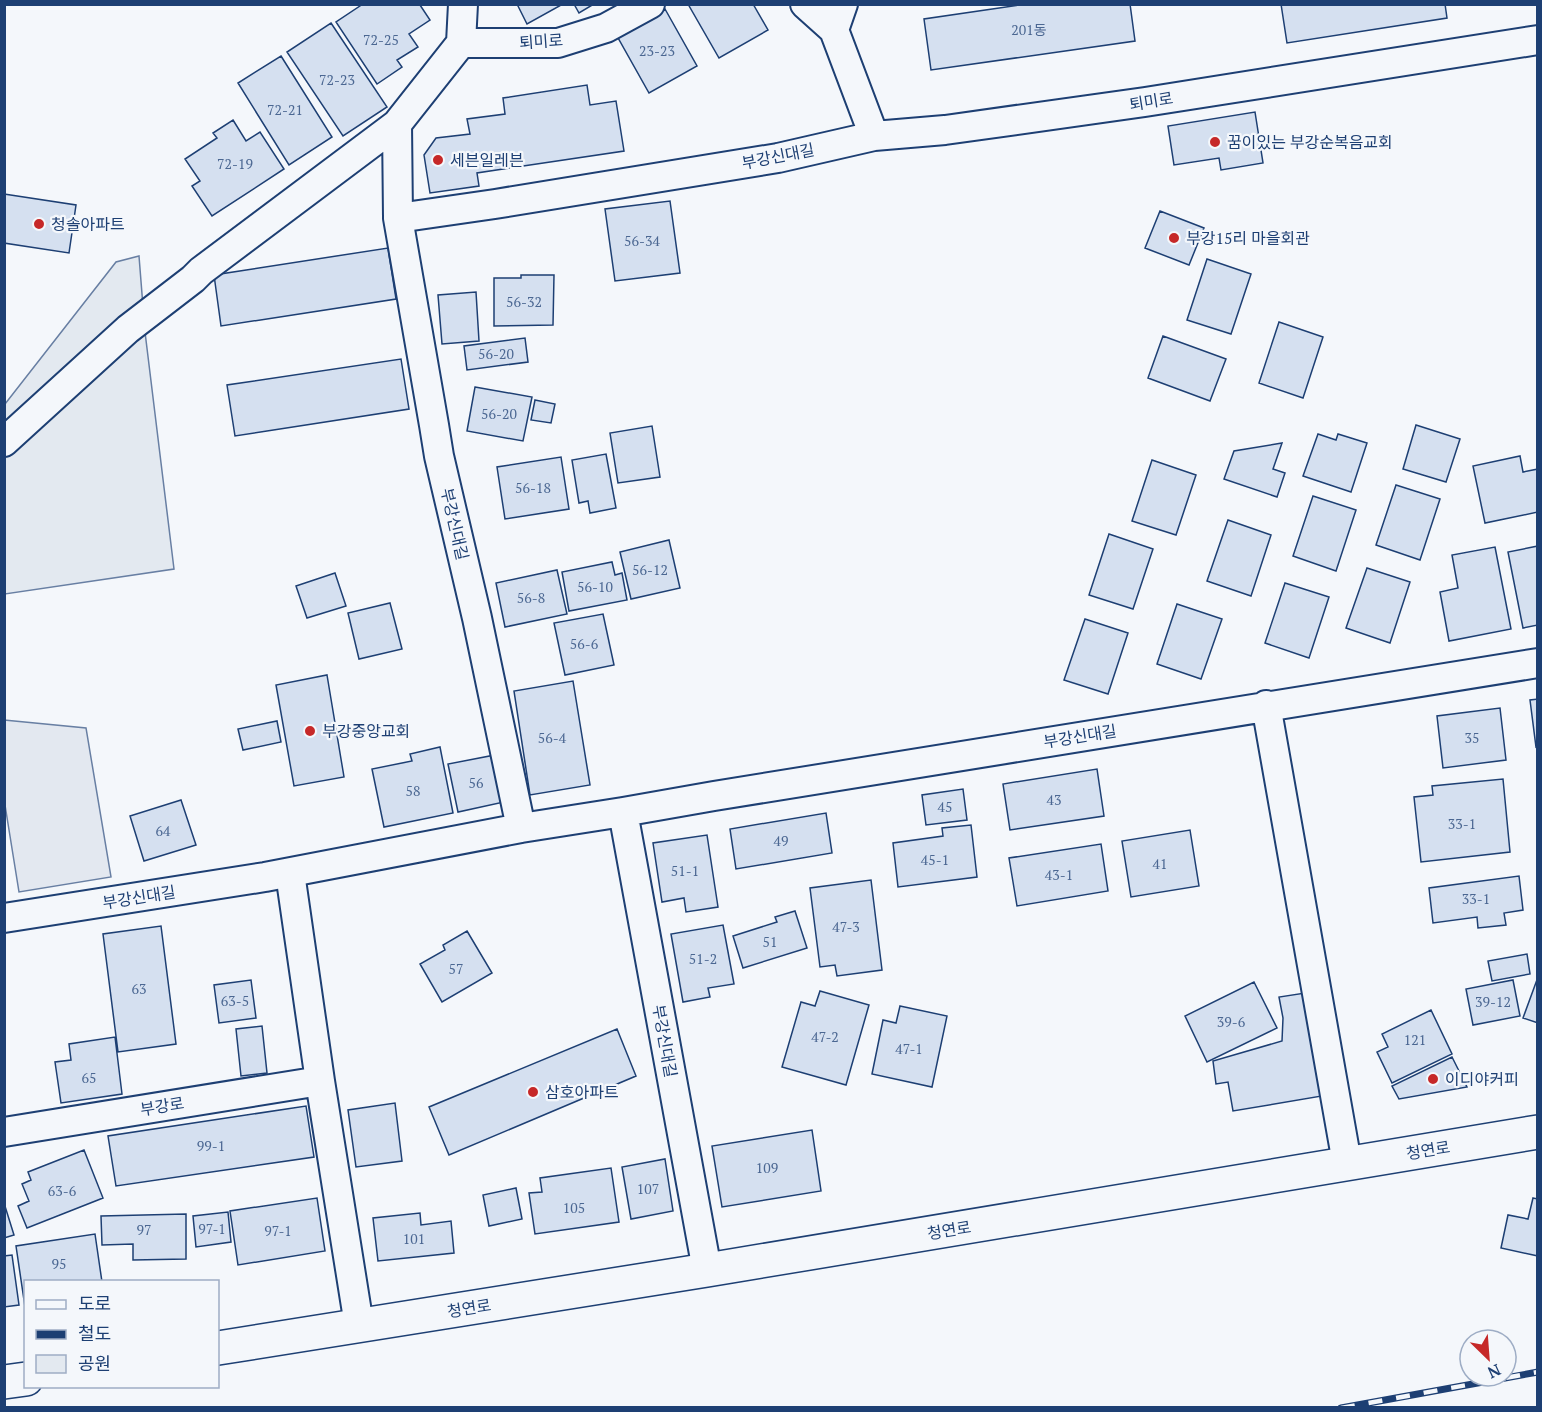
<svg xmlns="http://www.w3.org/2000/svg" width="1542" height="1412" viewBox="0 0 1542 1412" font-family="'PT Serif','Noto Sans KR',serif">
	<rect width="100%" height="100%" fill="#f4f7fb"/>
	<path fill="#e3e9f0" stroke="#687fa3" stroke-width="1.5" d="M139,256L145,332L174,569L5,594V404L116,262Z"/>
	<path fill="#e3e8f0" stroke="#687fa3" stroke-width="1.5" d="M4,720L86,728L111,877L19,892L5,805Z"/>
	<path fill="#d5e0f0" stroke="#1d3f73" stroke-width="1.5" d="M363,4H421L420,5L430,20L409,34L418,47L397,60L402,67L377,84L336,22Z
		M517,4H563L527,24Z
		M574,4H594L579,13Z
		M688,4H753L768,30L719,58Z
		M1026,4H1130L1135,41L931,70L924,19Z
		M1281,4H1445L1447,18L1287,43Z
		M665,9L697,66L649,93L617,36Z
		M331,23L387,107L343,136L287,52Z
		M281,56L332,137L289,165L238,83Z
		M587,85L590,105L616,101L624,151L477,173L479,186L430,193L424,155L436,138L470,134L467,119L505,114L503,98Z
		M1255,112L1263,163L1221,170L1219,158L1174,165L1168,126Z
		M233,120L246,141L260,132L284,169L212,216L192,186L200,181L185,159L217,138L213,133Z
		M4,194L76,205L69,253L4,243Z
		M670,201L680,273L615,281L605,209Z
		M1160,211L1204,228L1189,265L1145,248Z
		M388,248L396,299L221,326L214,275Z
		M1207,259L1251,274L1231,334L1187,320Z
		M521,275H554L553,325L494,326V278H521Z
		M476,292L479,341L442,344L438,295Z
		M1279,322L1323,337L1303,398L1259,383Z
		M1163,336L1226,359L1210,401L1148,378Z
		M525,338L528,362L467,370L464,346Z
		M401,359L409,409L235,436L227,385Z
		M475,387L532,397L523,441L467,431Z
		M535,400L555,404L551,423L531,420Z
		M1416,425L1460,439L1446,482L1403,469Z
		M652,426L660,477L618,483L610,433Z
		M1318,434L1336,440L1338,434L1367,443L1351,492L1303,476Z
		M1282,443L1273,469L1285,473L1277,497L1224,479L1234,451Z
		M606,454L616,508L590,513L588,501L579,503L572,460Z
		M1520,456L1523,472L1538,469V512L1485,523L1473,466Z
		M561,457L569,509L505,519L497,467Z
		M1152,460L1196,475L1176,535L1132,521Z
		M1396,485L1440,499L1420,560L1376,545Z
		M1313,496L1356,510L1336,571L1293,556Z
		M1228,520L1271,535L1251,596L1207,581Z
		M1109,534L1153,549L1133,609L1089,595Z
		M669,540L680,588L631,599L620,552Z
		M1538,546V625L1523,628L1508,552Z
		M1495,547L1511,629L1449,641L1440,592L1458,588L1452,555Z
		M612,562L615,575L622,573L627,600L569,611L562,572Z
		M1367,568L1410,582L1390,643L1346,628Z
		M557,570L567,614L505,627L496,583Z
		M335,573L346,606L307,618L296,586Z
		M1285,583L1329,597L1309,658L1265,643Z
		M390,603L402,649L359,659L348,613Z
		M1177,604L1222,619L1201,679L1157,664Z
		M603,614L614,665L565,675L554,623Z
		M1085,619L1128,633L1108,694L1064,680Z
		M327,675L344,777L294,786L276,685Z
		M573,681L590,785L530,795L514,691Z
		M1538,699V746L1536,747L1530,700Z
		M1500,708L1506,760L1443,768L1437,716Z
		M277,721L281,742L243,750L238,729Z
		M440,747L453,813L384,827L372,769L412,761L410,754Z
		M495,755L504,802L458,812L448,764Z
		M1097,769L1104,816L1010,830L1003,784Z
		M1503,779L1510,852L1421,862L1414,797L1433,795L1432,786Z
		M963,789L967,820L926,825L922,795Z
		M181,800L196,845L144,861L130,816Z
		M826,813L832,853L736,869L730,829Z
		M971,825L977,877L898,887L893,843L943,836L942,828Z
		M1190,830L1199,886L1131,897L1122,841Z
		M707,835L718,907L686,912L684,898L662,902L653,843Z
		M1101,844L1108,891L1017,906L1009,858Z
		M1519,876L1523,910L1504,913L1506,925L1478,928L1477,917L1433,923L1429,888Z
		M871,880L882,970L837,976L835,965L820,967L810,888Z
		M795,911L807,948L743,968L733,936L777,922L775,917Z
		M723,925L734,984L708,988L710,997L683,1002L671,934Z
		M161,926L176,1044L118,1052L103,934Z
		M467,931L492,973L442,1002L420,964L445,950L443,945Z
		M1527,954L1530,974L1492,981L1488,961Z
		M1538,977V1023L1523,1018Z
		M251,980L256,1018L219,1023L214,985Z
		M1513,980L1520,1016L1473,1025L1466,989Z
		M1254,982L1277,1028L1207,1062L1185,1016Z
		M820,991L869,1005L846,1085L782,1067L801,1002L815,1006Z
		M1305,993L1322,1096L1233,1111L1228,1082L1216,1084L1213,1061L1282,1041L1283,1018L1279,997Z
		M900,1006L947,1016L932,1087L872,1074L883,1020L896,1023Z
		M1431,1010L1452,1054L1392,1083L1377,1052L1388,1047L1382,1034Z
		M262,1026L267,1073L241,1076L236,1029Z
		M617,1029L636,1076L449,1155L429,1107Z
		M115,1037L122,1094L61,1103L55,1062L71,1060L69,1044Z
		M1452,1057L1467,1087L1399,1099L1392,1086Z
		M395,1103L402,1161L356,1167L348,1110Z
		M306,1106L314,1157L116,1186L108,1136Z
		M812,1130L821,1191L722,1207L712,1146Z
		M84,1150L103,1198L27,1228L18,1206L29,1201L22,1184L31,1180L28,1172Z
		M665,1159L673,1211L631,1219L622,1167Z
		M611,1168L619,1222L535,1234L529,1193L542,1192L540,1178Z
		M516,1188L522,1219L489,1226L483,1195Z
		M317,1198L325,1251L238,1265L230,1211Z
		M1533,1198L1538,1199V1256L1501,1248L1508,1215L1528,1219Z
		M4,1203L14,1235L4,1238Z
		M228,1212L231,1242L196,1247L193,1216Z
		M420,1213L421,1225L451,1221L454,1253L378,1261L373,1218Z
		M186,1214V1259L133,1260V1244L102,1245L101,1216Z
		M95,1234L102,1282H26L25,1307L16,1246Z
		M12,1255L19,1305L4,1307V1256Z"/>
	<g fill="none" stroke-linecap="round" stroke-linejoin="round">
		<defs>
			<path id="minor" d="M805,4L834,30
				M843,4L834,30L874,136L945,130L1145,102L1538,40
				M461,43H558L606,28L650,4
				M397,124L461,43L463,4
				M398,218L495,204L778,158L874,136
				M4,442L128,329L193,279L201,271L397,124L398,218L434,425L439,456L477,618L521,828
				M1266,705L1347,1163
				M623,812L707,1270
				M290,873L320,1081L359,1325
				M4,918L265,877L521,828L623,812L714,796L1538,663
				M4,1132L320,1081"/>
			<path id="secondary" d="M218,1348L707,1270L1538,1132
				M4,1382L26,1379"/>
		</defs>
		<use href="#minor" stroke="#1d3f73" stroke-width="32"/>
		<use href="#secondary" stroke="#1d3f73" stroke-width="36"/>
		<use href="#minor" stroke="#f4f7fb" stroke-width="28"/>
		<use href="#secondary" stroke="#f4f7fb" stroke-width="33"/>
		<defs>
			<path id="rail" d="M1341,1408L1538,1372"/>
		</defs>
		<use href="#rail" stroke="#1d3f73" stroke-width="7"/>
		<use href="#rail" stroke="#f4f7fb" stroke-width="4.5" stroke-dasharray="14" stroke-linecap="butt"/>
	</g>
	<g fill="#c62828" stroke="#f4f7fb" stroke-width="2">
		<circle cx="1215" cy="142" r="6"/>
		<circle cx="438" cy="160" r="6"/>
		<circle cx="39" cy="224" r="6"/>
		<circle cx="1174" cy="238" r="6"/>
		<circle cx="310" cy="731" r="6"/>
		<circle cx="1433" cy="1079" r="6"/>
		<circle cx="533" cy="1092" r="6"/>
	</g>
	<g text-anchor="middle" stroke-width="4.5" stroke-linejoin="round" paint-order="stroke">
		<g font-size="14" fill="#4b6792">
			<text x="1029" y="35">201동</text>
			<text x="381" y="45">72-25</text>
			<text x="657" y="56">23-23</text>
			<text x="337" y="85">72-23</text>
			<text x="285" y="115">72-21</text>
			<text x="235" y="169">72-19</text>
			<text x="642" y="246">56-34</text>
			<text x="524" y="307">56-32</text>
			<text x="496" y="359">56-20</text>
			<text x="499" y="419">56-20</text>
			<text x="533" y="493">56-18</text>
			<text x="650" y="575">56-12</text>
			<text x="595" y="592">56-10</text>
			<text x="531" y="603">56-8</text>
			<text x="584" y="649">56-6</text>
			<text x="552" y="743">56-4</text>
			<text x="1472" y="743">35</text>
			<text x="476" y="788">56</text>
			<text x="413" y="796">58</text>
			<text x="1054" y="805">43</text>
			<text x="945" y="812">45</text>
			<text x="1462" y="829">33-1</text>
			<text x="163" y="836">64</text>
			<text x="781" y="846">49</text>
			<text x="935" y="865">45-1</text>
			<text x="1160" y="869">41</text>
			<text x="685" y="876">51-1</text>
			<text x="1059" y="880">43-1</text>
			<text x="1476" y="904">33-1</text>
			<text x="846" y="932">47-3</text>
			<text x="770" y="947">51</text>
			<text x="703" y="964">51-2</text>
			<text x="456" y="974">57</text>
			<text x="139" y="994">63</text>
			<text x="235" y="1006">63-5</text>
			<text x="1493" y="1007">39-12</text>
			<text x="1231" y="1027">39-6</text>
			<text x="825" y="1042">47-2</text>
			<text x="1415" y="1045">121</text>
			<text x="909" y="1054">47-1</text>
			<text x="89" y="1083">65</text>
			<text x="211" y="1151">99-1</text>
			<text x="767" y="1173">109</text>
			<text x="648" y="1194">107</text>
			<text x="62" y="1196">63-6</text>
			<text x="574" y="1213">105</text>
			<text x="212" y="1234">97-1</text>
			<text x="144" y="1235">97</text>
			<text x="278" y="1236">97-1</text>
			<text x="414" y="1244">101</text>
			<text x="59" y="1269">95</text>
		</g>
		<g font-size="16" fill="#1d3f73" stroke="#f4f7fb">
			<text transform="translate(541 41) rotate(-4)" y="6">퇴미로</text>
			<text transform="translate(1151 101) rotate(-9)" y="6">퇴미로</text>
			<text transform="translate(778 156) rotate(-11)" y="6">부강신대길</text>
			<text transform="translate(455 524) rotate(77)" y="6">부강신대길</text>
			<text transform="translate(1080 736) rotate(-9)" y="6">부강신대길</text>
			<text transform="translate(139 897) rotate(-9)" y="6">부강신대길</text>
			<text transform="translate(665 1041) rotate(80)" y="6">부강신대길</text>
			<text transform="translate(162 1106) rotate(-9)" y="6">부강로</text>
			<text transform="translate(1428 1150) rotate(-9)" y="6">청연로</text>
			<text transform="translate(949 1230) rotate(-9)" y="6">청연로</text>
			<text transform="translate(469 1308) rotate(-9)" y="6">청연로</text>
		</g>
		<g font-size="16" fill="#1d3f73" stroke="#f4f7fb" text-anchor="start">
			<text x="1227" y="148">꿈이있는 부강순복음교회</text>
			<text x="450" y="166">세븐일레븐</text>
			<text x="51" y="230">청솔아파트</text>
			<text x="1186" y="244">부강15리 마을회관</text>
			<text x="322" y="737">부강중앙교회</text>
			<text x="1445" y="1085">이디야커피</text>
			<text x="545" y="1098">삼호아파트</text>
		</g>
	</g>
	<rect width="1542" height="1412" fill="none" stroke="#1d3f73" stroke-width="12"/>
	<rect x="24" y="1280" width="195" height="108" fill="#f4f7fb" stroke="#9eadc5" stroke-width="1.5"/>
	<rect x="36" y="1300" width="30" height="9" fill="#f4f7fb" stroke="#9eadc5" stroke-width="1.5"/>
	<text x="78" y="1310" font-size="18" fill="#1d3f73">도로</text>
	<rect x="36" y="1330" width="30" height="9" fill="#1d3f73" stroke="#9eadc5" stroke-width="1.5"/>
	<text x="78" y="1340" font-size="18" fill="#1d3f73">철도</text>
	<rect x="36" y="1355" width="30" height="18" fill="#e3e9f0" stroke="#9eadc5" stroke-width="1.5"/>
	<text x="78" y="1370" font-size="18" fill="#1d3f73">공원</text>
	<g transform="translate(1488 1358) rotate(155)"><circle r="28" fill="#f4f7fb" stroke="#9eadc5" stroke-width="1.5"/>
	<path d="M0-4.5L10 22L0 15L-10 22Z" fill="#c62828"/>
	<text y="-9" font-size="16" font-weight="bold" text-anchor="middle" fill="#1d3f73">N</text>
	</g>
</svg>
